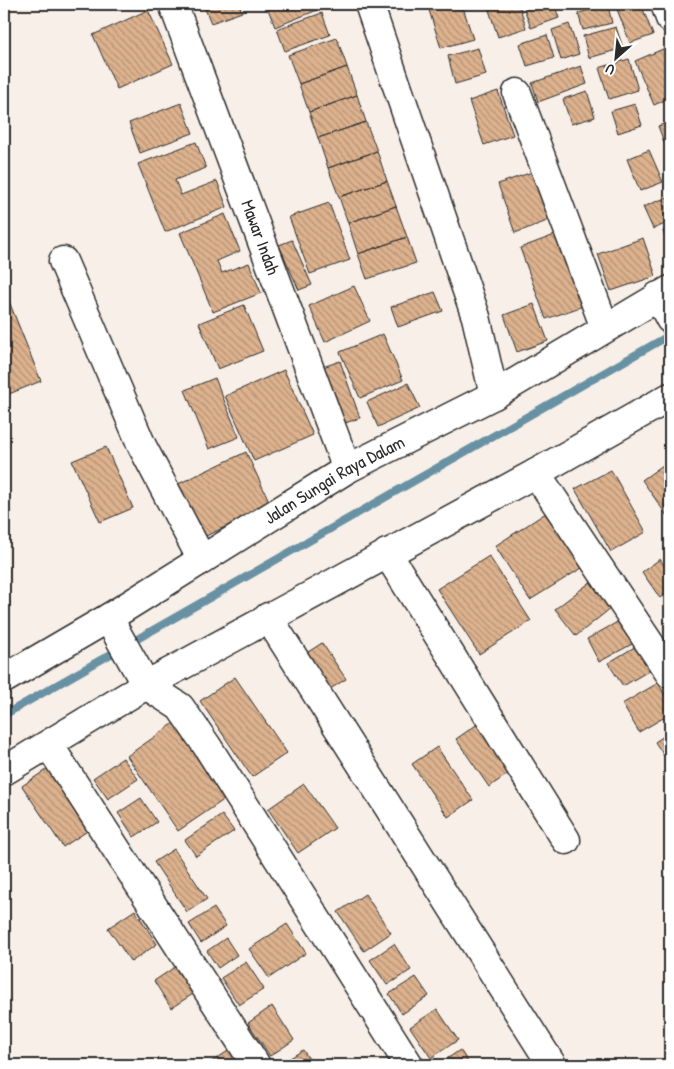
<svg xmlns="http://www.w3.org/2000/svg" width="674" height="1069" viewBox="0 0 674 1069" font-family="'Patrick Hand',sans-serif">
	<defs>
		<pattern id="building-back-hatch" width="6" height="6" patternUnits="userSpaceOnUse" patternTransform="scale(1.25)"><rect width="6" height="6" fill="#ddb28e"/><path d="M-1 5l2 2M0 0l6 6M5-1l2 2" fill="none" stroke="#b39174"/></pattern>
	</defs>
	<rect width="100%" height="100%" fill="#f8f0e8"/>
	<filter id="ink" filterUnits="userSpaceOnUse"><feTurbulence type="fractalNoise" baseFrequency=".02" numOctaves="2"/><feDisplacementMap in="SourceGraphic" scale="10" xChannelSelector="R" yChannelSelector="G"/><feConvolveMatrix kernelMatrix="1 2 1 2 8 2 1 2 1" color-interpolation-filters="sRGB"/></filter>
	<g filter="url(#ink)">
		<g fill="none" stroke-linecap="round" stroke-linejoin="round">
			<path stroke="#6991a4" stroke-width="8" d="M4,715L670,335"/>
		</g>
		<path fill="url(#building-back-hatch)" stroke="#2b2b2b" d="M203,4H239L242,12L211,23Z
			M266,4H318L320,9L275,27Z
			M427,4H462L473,39L441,48Z
			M487,4H519L526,28L498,37Z
			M538,4H554L559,18L531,28L524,9Z
			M576,4H602L578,10Z
			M615,4H641L653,35L630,43Z
			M608,6L612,23L583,30L578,13Z
			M148,10L173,64L117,89L93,35Z
			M322,13L330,35L285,51L277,29Z
			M569,24L579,54L561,60L552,30Z
			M616,27L623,48L589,58L583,36Z
			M547,35L554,58L527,66L520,44Z
			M337,38L347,67L299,84L288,55Z
			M478,48L486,75L455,84L448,56Z
			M663,49L670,65V98L654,105L635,61Z
			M629,59L638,90L609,99L599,68Z
			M581,66L587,84L538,102L532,83Z
			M347,67L357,95L309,112L299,84Z
			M498,91L513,135L484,145L469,101Z
			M587,91L595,117L571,124L563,99Z
			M357,95L366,122L318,138L309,112Z
			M181,103L193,133L140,153L129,123Z
			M635,104L642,125L618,133L611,111Z
			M366,122L377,151L328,168L318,138Z
			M670,122V158L658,126Z
			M196,142L206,168L175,180L181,195L217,181L227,207L165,232L138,164Z
			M649,150L663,182L640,191L627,159Z
			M377,151L387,181L339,197L328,168Z
			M538,170L555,218L515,233L498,184Z
			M387,181L396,206L348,223L339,197Z
			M670,196V222L653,229L643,207Z
			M329,203L350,260L310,274L289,217Z
			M396,206L407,237L358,254L348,223Z
			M225,214L240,251L217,261L222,273L249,263L261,293L213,312L180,233Z
			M670,228V250L663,231Z
			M560,233L586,305L546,319L520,248Z
			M407,237L416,263L367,279L358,254Z
			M643,238L656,276L611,291L598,254Z
			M292,240L312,285L299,290L279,245Z
			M354,286L370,321L325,342L309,306Z
			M4,289L41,381L4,396Z
			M435,292L443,311L398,327L391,307Z
			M534,304L548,341L517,352L504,315Z
			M244,305L263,351L218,369L199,323Z
			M383,334L403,380L360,398L340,352Z
			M340,361L360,418L342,424L323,367Z
			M284,370L313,435L254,461L225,396Z
			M215,378L239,437L209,449L185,390Z
			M408,383L420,408L378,427L367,402Z
			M106,447L133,508L100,522L72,461Z
			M246,452L271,505L204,537L178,484Z
			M670,460V520L642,480Z
			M611,470L646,532L611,552L575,489Z
			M549,511L585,566L530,600L495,546Z
			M489,556L531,621L479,654L437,589Z
			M660,559L670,573V590L660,598L642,572Z
			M596,578L616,604L576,636L555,609Z
			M4,589L10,603L4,605Z
			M621,620L634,643L599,662L587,639Z
			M322,643L346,679L327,691L302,656Z
			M638,645L652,669L623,686L608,663Z
			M235,677L287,753L252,777L200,701Z
			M658,683L670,703V714L639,732L622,704Z
			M180,719L231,795L178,831L127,756Z
			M482,721L515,769L489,787L456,739Z
			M670,732V765L655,742Z
			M437,747L473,800L448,817L412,764Z
			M123,758L138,779L108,799L93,778Z
			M53,765L95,826L63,847L22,786Z
			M304,784L335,828L298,853L268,809Z
			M141,798L157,822L134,837L118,813Z
			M222,815L234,831L196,856L185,840Z
			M174,849L207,899L187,912L154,862Z
			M365,894L391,933L364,951L338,912Z
			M214,908L226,926L201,943L189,924Z
			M135,910L157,944L131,962L108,928Z
			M287,924L306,953L269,978L249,949Z
			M226,938L237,955L218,968L207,951Z
			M394,944L411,970L387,985L370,960Z
			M246,962L264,989L239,1005L221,978Z
			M175,967L193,994L171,1008L154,981Z
			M416,977L429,996L402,1014L389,994Z
			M272,1006L294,1040L270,1056L248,1023Z
			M437,1009L458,1040L431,1058L410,1027Z
			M234,1047L246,1065H211L210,1063Z
			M303,1050L313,1065H279Z
			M460,1050L470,1065H438Z"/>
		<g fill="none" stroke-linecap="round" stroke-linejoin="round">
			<defs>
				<g id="street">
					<path id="s1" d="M173,4L347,469"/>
					<path d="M369,4L476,317L494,395"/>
					<path d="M665,4L670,18"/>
					<path d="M517,93L605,328"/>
					<path d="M63,261L142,446L202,560"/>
					<path d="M658,296L670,319"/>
					<path d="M536,473L670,674"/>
					<path d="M387,553L566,840"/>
					<path d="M110,617L116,632L146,685L180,707L207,746L409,1065"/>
					<path d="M268,617L552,1065"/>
					<path d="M49,745L256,1065"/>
				</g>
				<g id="secondary">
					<path id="s2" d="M4,679L110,617L347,469L494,395L670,290"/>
					<path d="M4,771L146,685L536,473L670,397"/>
				</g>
			</defs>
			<use href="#street" stroke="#2b2b2b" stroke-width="31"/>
			<use href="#secondary" stroke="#2b2b2b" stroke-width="31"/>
			<use href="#street" stroke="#fff" stroke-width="28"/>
			<use href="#secondary" stroke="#fff" stroke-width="28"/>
		</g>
	</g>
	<g text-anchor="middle" stroke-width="4" stroke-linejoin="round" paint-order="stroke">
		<g font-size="18" fill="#2b2b2b" stroke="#fff">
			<text dy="6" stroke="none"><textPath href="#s1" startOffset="249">Mawar Indah</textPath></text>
			<text dy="6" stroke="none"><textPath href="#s2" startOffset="386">Jalan Sungai Raya Dalam</textPath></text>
		</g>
	</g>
	<rect width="674" height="1069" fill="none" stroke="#fff" stroke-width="20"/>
	<rect x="10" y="10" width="654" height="1049" fill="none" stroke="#2b2b2b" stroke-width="2" filter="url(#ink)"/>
	<g transform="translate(616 58) rotate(207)" stroke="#ffffff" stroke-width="4" paint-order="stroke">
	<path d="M0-4L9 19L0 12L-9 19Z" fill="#2b2b2b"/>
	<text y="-8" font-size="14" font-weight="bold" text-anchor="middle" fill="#2b2b2b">U</text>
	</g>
</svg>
